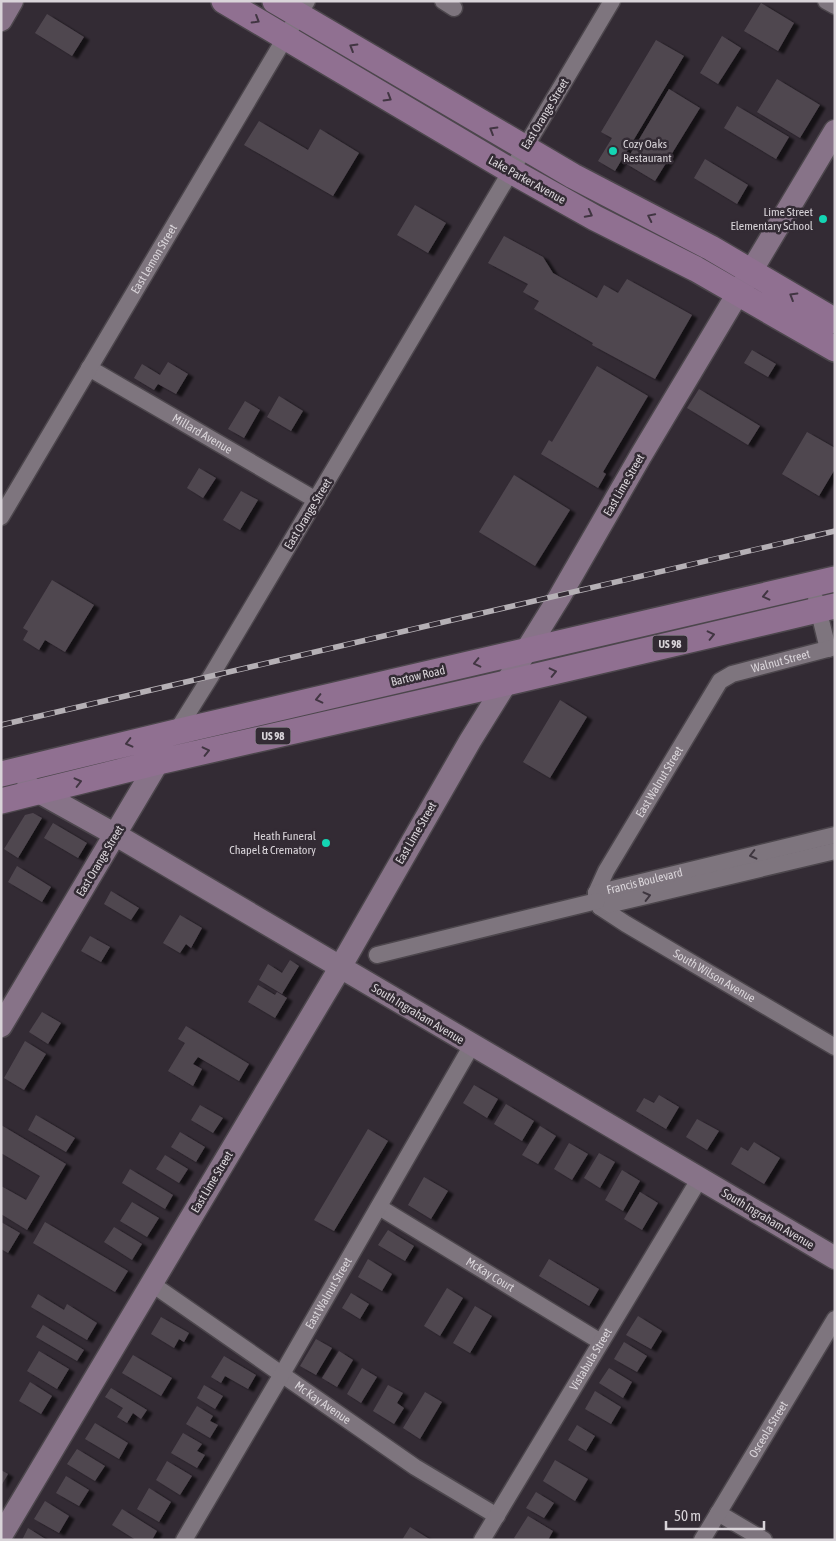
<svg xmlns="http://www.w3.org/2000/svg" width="836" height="1541" viewBox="0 0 836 1541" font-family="'Asap Condensed',sans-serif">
	<defs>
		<filter id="shadow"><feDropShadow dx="5.5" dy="3" stdDeviation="1" flood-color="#0009"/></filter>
	</defs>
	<rect width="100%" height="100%" fill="#332b34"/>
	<path fill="#504750" filter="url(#shadow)" d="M761,3L794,23L778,51L744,31Z
		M47,14L84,37L72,56L35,33Z
		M722,36L741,48L718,84L700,73Z
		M656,40L684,56L615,171L598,161L612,138L601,132Z
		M777,79L820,105L800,138L757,112Z
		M669,89L700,108L655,181L625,163Z
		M737,106L789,137L776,159L724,128Z
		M259,121L308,150L320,129L359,153L333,196L244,145Z
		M705,159L748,185L737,204L694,178Z
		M415,205L446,223L428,253L397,235Z
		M504,236L543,257L553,273L597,298L604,285L618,293L627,279L692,315L655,379L592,345L593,343L534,309L539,301L523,292L528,284L488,263Z
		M752,350L776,364L768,377L744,363Z
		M168,362L188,374L176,394L158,384L154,390L134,378L142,364L160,375Z
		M597,366L648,396L603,472L606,474L598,488L541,454L549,440L552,442Z
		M699,389L760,426L748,445L687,408Z
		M279,396L303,411L291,431L267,417Z
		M245,401L260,410L244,438L228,429Z
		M807,432L835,448V469L819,496L782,474Z
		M199,468L216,478L203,498L187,488Z
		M514,475L570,510L535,566L479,532Z
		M241,491L258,500L240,530L223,520Z
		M52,580L94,605L65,652L45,640L39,650L23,640L28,631L23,628Z
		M560,700L587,717L550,778L523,762Z
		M33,813L42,818L18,858L4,849L25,815Z
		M53,823L87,843L78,858L44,838Z
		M17,866L51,887L42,902L8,882Z
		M111,891L139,908L131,920L104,904Z
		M180,915L202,928L191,948L186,944L180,953L163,943Z
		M90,936L110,947L101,962L81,951Z
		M290,960L299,966L282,994L259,980L268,964L282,973Z
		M258,985L275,995L277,992L287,998L275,1018L248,1002Z
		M42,1012L61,1023L48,1044L29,1032Z
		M186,1026L249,1064L239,1081L198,1057L193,1064L202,1069L193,1086L168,1071L185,1043L178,1039Z
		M25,1041L46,1054L24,1090L4,1078Z
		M474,1085L498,1099L487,1118L463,1103Z
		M659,1095L679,1107L666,1129L636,1111L644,1098L654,1103Z
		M506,1104L534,1121L522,1141L494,1124Z
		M200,1105L223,1118L213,1133L191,1120Z
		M36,1115L75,1138L66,1152L28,1130Z
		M697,1119L719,1131L707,1150L686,1137Z
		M1,1125L66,1164L27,1230L1,1214V1186L26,1200L40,1176L1,1153Z
		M540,1126L556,1136L538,1164L522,1155Z
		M368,1129L388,1141L334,1231L314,1220Z
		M180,1132L205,1147L196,1162L171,1147Z
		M754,1142L780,1158L764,1184L731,1164L741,1147L748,1151Z
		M569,1143L588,1154L572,1180L554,1169Z
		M599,1153L615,1162L600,1188L584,1178Z
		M165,1155L188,1169L179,1183L156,1169Z
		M130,1169L173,1195L165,1209L122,1183Z
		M622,1170L640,1181L623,1211L605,1200Z
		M424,1177L448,1191L431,1219L408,1205Z
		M640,1192L658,1203L642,1230L624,1219Z
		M132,1202L159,1218L147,1237L120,1221Z
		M1,1222L20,1233L8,1253L1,1249Z
		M45,1222L128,1271L115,1292L33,1243Z
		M114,1227L142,1244L132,1260L104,1242Z
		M388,1230L414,1246L405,1261L378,1245Z
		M368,1259L392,1274L382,1291L358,1277Z
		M549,1259L599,1289L589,1306L539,1276Z
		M447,1288L463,1298L440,1336L424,1326Z
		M351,1293L369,1304L360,1319L342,1308Z
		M38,1294L64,1310L67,1304L97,1323L87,1340L31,1307Z
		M475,1306L492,1316L470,1353L453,1343Z
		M638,1316L662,1331L651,1349L626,1335Z
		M161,1317L189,1333L184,1342L179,1339L174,1348L151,1334Z
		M43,1325L84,1350L77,1361L36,1337Z
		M316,1339L332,1348L316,1375L300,1366Z
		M624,1342L647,1356L637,1372L614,1359Z
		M39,1351L69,1369L57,1389L27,1371Z
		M339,1351L353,1360L337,1387L322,1378Z
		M133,1355L172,1378L161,1396L122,1373Z
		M224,1356L256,1375L248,1389L225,1376L221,1383L211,1377Z
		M362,1368L377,1377L361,1403L347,1394Z
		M609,1368L632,1382L623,1398L599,1383Z
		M30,1382L52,1396L41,1414L19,1401Z
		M204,1385L223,1396L215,1409L197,1398Z
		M388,1385L403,1393L397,1403L404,1408L394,1424L373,1411Z
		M111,1388L147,1410L141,1419L133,1413L127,1423L117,1417L123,1408L105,1397Z
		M595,1391L621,1407L611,1424L585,1409Z
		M425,1392L442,1402L420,1439L403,1428Z
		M197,1406L213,1416L210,1421L218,1425L210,1438L186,1424Z
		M95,1423L128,1443L119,1459L85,1439Z
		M577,1425L595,1436L586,1451L568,1440Z
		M183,1433L202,1444L197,1451L205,1455L197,1468L171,1453Z
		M77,1449L105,1466L95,1481L67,1464Z
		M555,1460L588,1479L575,1501L543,1481Z
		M167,1461L192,1476L180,1495L156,1480Z
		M1,1470L8,1474L1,1486Z
		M66,1476L89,1490L79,1506L56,1493Z
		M149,1488L171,1502L159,1522L137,1509Z
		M536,1492L554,1503L544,1518L526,1508Z
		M45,1501L69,1516L59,1533L34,1519Z
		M122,1509L157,1531L152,1540H136L112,1525Z
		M528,1516L553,1531L548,1540H517L514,1538Z
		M410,1527L431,1540H402Z
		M28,1528L47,1540H22Z"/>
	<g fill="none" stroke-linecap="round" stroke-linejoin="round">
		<defs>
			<g id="street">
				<path d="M443,1L454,8"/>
				<path d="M826,1L835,6"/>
				<path id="s1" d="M89,368L316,500"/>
				<path id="s2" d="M1,517L307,1"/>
				<path d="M816,600L828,649"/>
				<path d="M176,732L211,676L612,1"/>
				<path id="s3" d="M596,893L606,871L720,681L732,674L835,647"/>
				<path id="s4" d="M596,893L600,907L626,924L835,1047"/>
				<path id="s5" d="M596,893L835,835"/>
				<path d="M600,907L835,851"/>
				<path d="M377,955L597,901"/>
				<path id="s6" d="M379,1207L601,1342"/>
				<path id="s7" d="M152,1284L415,1467L497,1516"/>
				<path d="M718,1513L764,1540"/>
				<path id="s8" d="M184,1540L282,1374L472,1045"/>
				<path id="s9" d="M482,1540L700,1178"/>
				<path id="s10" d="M702,1540L835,1319"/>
			</g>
			<path id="secondary" d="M1,20L12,1
				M28,786L116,835L835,1258
				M1,1026L164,752
				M1,1536L334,978L470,741L560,596L640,457L835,131"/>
			<path id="primary" d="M224,1L511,171L595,218L696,269L835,349
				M275,1L573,176L711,248L835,321
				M1,774L176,732L835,579
				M1,801L158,762L506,683L835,606"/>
		</defs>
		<use href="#street" stroke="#4c464c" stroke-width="19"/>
		<use href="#secondary" stroke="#4c464c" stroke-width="25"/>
		<use href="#primary" stroke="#4c464c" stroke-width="28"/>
		<use href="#street" stroke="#7e757e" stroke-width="16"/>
		<use href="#secondary" stroke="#877388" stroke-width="22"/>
		<use href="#primary" stroke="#907091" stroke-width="25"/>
		<defs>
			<path id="rail" d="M1,725L835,531"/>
		</defs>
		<use href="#rail" stroke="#b5b0b5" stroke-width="5.5"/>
		<use href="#rail" stroke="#332b34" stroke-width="4" stroke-dasharray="11" stroke-linecap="butt"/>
	</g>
	<defs><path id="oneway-chevron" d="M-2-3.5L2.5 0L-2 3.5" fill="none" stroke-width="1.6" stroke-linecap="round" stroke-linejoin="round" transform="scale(1.25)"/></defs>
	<g stroke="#413542">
		<use href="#oneway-chevron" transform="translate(256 20) rotate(31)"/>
		<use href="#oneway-chevron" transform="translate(353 47) rotate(-149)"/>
		<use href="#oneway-chevron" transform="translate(388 98) rotate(31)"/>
		<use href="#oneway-chevron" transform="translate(493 130) rotate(-149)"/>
		<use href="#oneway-chevron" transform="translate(589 214) rotate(28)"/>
		<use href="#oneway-chevron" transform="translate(651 217) rotate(-154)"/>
		<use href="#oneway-chevron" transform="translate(793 296) rotate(-149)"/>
		<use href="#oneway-chevron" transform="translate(766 596) rotate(167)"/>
		<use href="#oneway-chevron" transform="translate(711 635) rotate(-13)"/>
		<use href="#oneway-chevron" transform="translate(477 663) rotate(167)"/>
		<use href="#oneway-chevron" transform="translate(553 672) rotate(-13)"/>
		<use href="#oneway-chevron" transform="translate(319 699) rotate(167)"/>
		<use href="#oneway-chevron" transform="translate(129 743) rotate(166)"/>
		<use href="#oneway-chevron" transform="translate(206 751) rotate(-13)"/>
		<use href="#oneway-chevron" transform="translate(78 782) rotate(-14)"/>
	</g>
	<g stroke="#3e363f">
		<use href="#oneway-chevron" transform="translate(753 855) rotate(166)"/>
		<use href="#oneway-chevron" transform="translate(647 896) rotate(-14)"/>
	</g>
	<g fill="#14d5b3" stroke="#332b34" stroke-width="2">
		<circle cx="613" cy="151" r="5"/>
		<circle cx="823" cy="219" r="5"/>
		<circle cx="326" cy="843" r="5"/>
	</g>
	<g text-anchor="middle" stroke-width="5" stroke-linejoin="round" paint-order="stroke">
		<g fill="#332b34" stroke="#a7a1a8" stroke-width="1">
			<rect x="652.5" y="635.5" width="35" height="17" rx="4"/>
			<rect x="255.5" y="727.5" width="35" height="17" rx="4"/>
		</g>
		<g font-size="11" font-weight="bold" fill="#d9d4d9">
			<text x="670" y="648">US 98</text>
			<text x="273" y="740">US 98</text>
		</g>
		<g font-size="12" fill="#d9d4d9" stroke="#332b34">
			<text transform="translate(545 114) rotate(-59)" y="4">East Orange Street</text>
			<text transform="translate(527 180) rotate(29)" y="4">Lake Parker Avenue</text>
			<text dy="4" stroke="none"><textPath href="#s2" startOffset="300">East Lemon Street</textPath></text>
			<text dy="4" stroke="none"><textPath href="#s1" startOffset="131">Millard Avenue</textPath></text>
			<text transform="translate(624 485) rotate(-60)" y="4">East Lime Street</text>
			<text transform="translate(308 514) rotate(-59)" y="4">East Orange Street</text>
			<text dy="4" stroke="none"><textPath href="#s3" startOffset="310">Walnut Street</textPath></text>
			<text transform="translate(418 676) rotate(-13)" y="4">Bartow Road</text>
			<text dy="4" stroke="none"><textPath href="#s3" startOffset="128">East Walnut Street</textPath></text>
			<text transform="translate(416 833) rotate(-60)" y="4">East Lime Street</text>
			<text transform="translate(100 861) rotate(-59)" y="4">East Orange Street</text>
			<text dy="4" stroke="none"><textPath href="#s5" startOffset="50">Francis Boulevard</textPath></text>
			<text dy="4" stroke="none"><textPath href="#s4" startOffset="148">South Wilson Avenue</textPath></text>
			<text transform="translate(418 1014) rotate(31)" y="4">South Ingraham Avenue</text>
			<text transform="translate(212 1182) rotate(-59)" y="4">East Lime Street</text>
			<text transform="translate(768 1219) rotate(31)" y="4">South Ingraham Avenue</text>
			<text dy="4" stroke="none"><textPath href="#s6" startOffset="130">McKay Court</textPath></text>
			<text dy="4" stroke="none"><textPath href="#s8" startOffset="286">East Walnut Street</textPath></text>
			<text dy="4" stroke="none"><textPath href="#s9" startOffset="211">Vistabula Street</textPath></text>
			<text dy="4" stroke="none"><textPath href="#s7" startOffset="208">Mc Kay Avenue</textPath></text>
			<text dy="4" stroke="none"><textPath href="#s10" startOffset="129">Osceola Street</textPath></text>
		</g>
		<g font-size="12" fill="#d9d4d9" stroke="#332b34" text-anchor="end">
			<text x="623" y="148" text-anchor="start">Cozy Oaks<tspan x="623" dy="14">Restaurant</tspan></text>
			<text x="813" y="216">Lime Street<tspan x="813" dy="14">Elementary School</tspan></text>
			<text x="316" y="840">Heath Funeral<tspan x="316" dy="14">Chapel &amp; Crematory</tspan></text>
		</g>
	</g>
	<rect width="836" height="1541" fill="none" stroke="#d9d4d9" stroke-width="5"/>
	<path d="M666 1521v8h98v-8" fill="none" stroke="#d9d4d9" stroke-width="2.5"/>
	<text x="674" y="1521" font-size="15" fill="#d9d4d9" stroke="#332b34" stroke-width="4" paint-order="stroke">50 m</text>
</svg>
